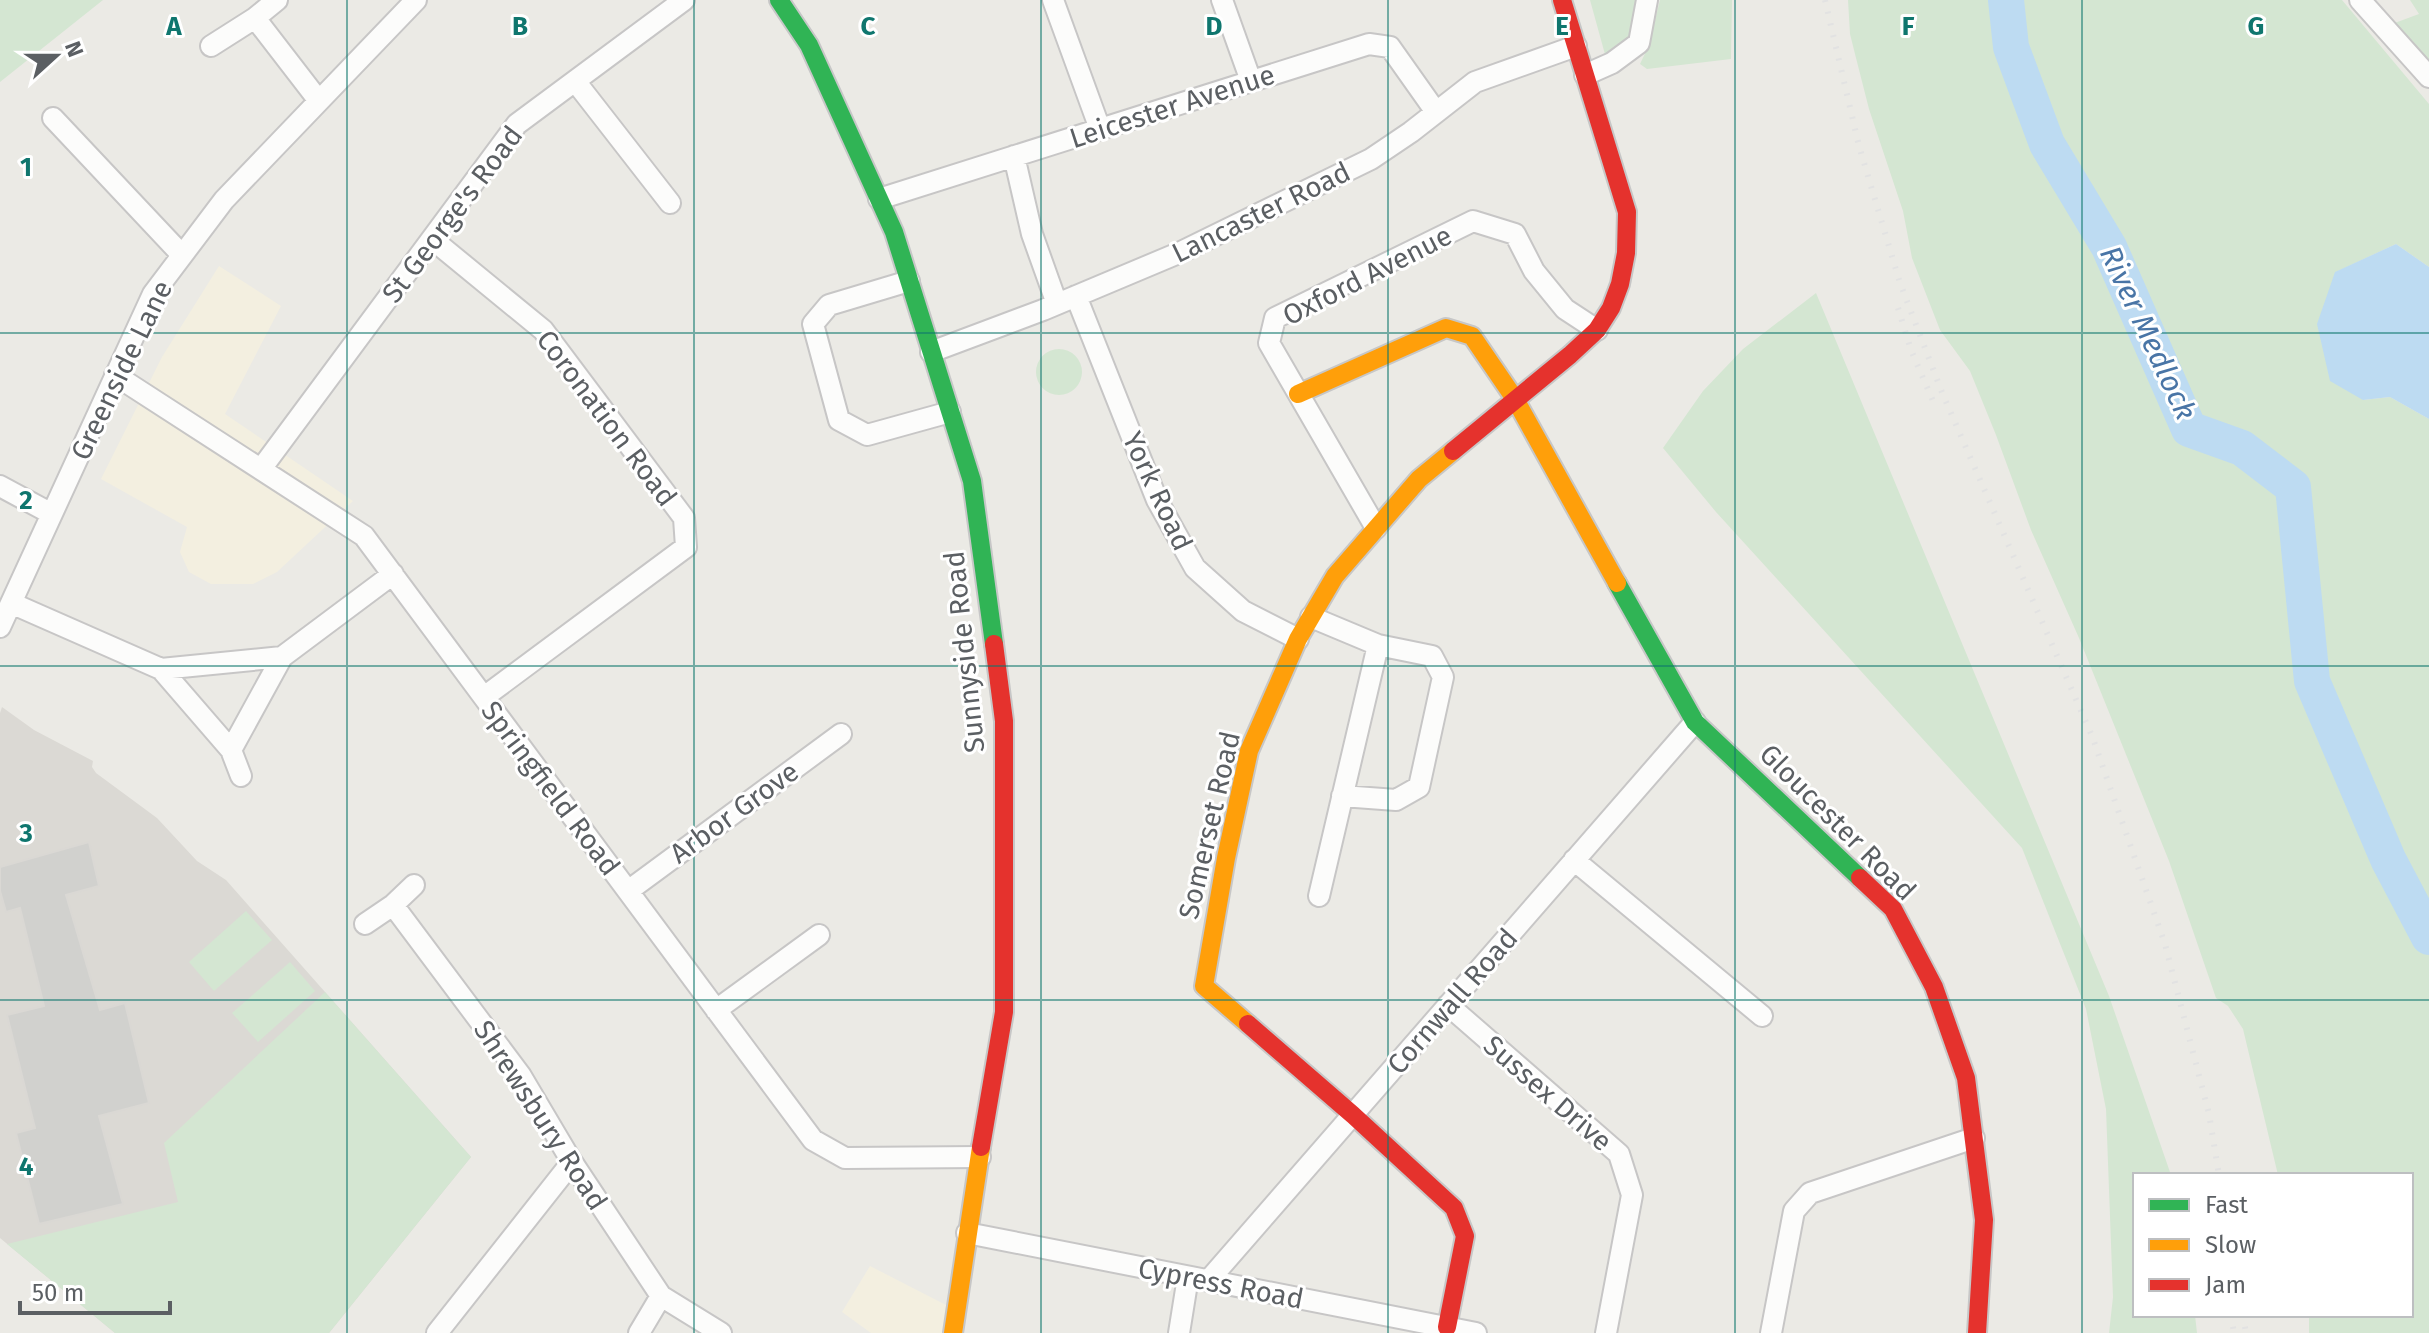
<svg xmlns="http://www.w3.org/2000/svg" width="2429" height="1333" viewBox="0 0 2429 1333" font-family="'Fira Sans',sans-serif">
	<rect width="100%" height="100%" fill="#ebeae5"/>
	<path fill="#f3efe0" d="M219,266L281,306L225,414L353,501L277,572L253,584H211L189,572L180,552L187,527L101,479L162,357Z
		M870,1266L946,1305L951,1333H871L842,1312Z"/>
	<path fill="#dbd9d4" d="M2,707L34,730L93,761L92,767L96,773L157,818L197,861L226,880L471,1157L329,1333H115L0,1238V713Z"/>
	<path fill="#d4e6d2" d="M0,0H103L0,82Z
		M1590,0H1641L1633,36L1606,58Z
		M1660,0H1732L1731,59L1647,69L1640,64L1649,45Z
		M1848,0H2342L2429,104V267L2396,244L2336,272L2318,324L2363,400L2390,397L2429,419V1333H2309V1315H2411V1175H2278L2243,1029L2228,1006L2216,998L2169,861L2079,638L2031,530L1996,435L1970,371L1940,330L1912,258L1903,211L1869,109L1855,54L1850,34Z
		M2410,0H2429V67L2392,24L2419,14Z
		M1816,293L2109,996L2171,1175H2135V1315H2195L2197,1333H2109L2113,1297L2106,1109L2086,1009L2022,848L1716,512L1663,448L1703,391L1743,349Z
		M1036 372a23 23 0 1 1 46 0a23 23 0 1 1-46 0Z
		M246,911L272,940L214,991L189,962Z
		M290,962L315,991L258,1042L232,1013Z
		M325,992L471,1157L329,1333H115L7,1244L178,1202L164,1143Z"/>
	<path fill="#bddbf2" d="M2396,244L2429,267V419L2390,397L2363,400L2330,381L2317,324L2335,272Z"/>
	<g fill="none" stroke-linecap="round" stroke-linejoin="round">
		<path stroke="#bddbf2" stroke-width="36" d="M2006,0L2011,47L2047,144L2109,247L2189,429L2242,448L2293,487L2312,681L2388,859L2429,937"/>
	</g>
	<path fill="#d1d1ce" stroke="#dad8d4" stroke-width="2" d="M89,842L99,886L66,895L100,1010L125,1003L149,1103L99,1116L123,1204L39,1224L16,1133L35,1128L7,1015L44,1006L20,908L6,912L0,891V867Z"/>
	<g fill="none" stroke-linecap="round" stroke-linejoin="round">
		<defs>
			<path id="street" d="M1053,0L1100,129
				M1222,0L1251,81
				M2360,0L2429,77
				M255,18L319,101
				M211,46L255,18L277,0
				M1585,75L1612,63L1639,43L1647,0
				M575,81L670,203
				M53,118L182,255
				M1014,156L1032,234L1057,304
				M879,199L1369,44L1390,47L1436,112
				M432,239L543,330L684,518L686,547L484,697
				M909,281L829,305L813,324L839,420L867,435L950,412
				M1076,296L1157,500L1195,568L1243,611L1298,639
				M931,352L1043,310L1181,252L1371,159L1411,132L1475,82L1576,46
				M115,375L364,536L813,1140L845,1158L980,1157
				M261,469L517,124L684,0
				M0,486L52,514
				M1376,528L1269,343L1275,318L1473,221L1515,234L1534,271L1565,309L1597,330
				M11,603L161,669L231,750L241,776
				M1311,617L1378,645L1432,656L1443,677L1419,787L1396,800L1342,796
				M0,627L153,294L224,200L416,0
				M161,669L282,657
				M231,750L282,657L393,574
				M1574,860L1762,1016
				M414,885L393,905L521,1076L572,1162L661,1296L721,1333
				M628,891L841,734
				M1319,896L1378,645
				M365,924L393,905
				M1448,1005L1619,1154L1632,1195L1606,1333
				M716,1010L819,935
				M967,1233L1476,1333
				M1208,1281L1695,722
				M437,1333L572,1162
				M639,1333L661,1296
				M1179,1333L1188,1277
				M1771,1333L1794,1211L1810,1193L1974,1138"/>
			<path id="fast" d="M779,0L809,45L894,232L972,481L994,644
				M1617,583L1695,722L1860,878"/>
			<path id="slow" d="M1298,394L1446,328L1472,336L1515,399L1617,583
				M1248,1024L1204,986L1226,858L1249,751L1298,639L1335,576L1419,479L1453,451
				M953,1333L981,1147"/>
			<path id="jam" d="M1453,451L1570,355L1597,330L1611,308L1620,284L1626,253L1627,212L1562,0
				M1860,878L1893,909L1934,987L1966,1078L1984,1220L1977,1333
				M1248,1024L1353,1115L1454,1208L1465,1236L1447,1327
				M981,1147L1004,1012V721L994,644"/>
		</defs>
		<use href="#street" stroke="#c7c6c6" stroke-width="24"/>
		<use href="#fast" stroke="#c7c7c7" stroke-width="22"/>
		<use href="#slow" stroke="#c7c7c7" stroke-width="22"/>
		<use href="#jam" stroke="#c7c7c7" stroke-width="22"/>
		<use href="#street" stroke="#fcfcfb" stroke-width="20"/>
		<use href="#fast" stroke="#30b455" stroke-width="18"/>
		<use href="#slow" stroke="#ff9f0a" stroke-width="18"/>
		<use href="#jam" stroke="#e5322d" stroke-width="18"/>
		<path stroke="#e2e2e2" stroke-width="6" stroke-dasharray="2 10" stroke-linecap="butt" d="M1825,0L1859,146L1900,283L1943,395L2092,736L2165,944L2209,1114L2219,1175
			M1898,308L1911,350L1933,401
			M2231,1315L2234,1333
			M2243,1315L2246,1333"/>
	</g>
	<path fill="none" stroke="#0f766e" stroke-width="2" stroke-opacity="0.55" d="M347,0V1333M694,0V1333M1041,0V1333M1388,0V1333M1735,0V1333M2082,0V1333M0,333H2429M0,666H2429M0,1000H2429"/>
	<g text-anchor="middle" stroke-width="6" stroke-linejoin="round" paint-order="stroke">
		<g font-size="28" fill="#5b5f63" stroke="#fff">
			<text transform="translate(1172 106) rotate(-18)" y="10">Leicester Avenue</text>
			<text transform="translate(1261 212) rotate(-26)" y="10">Lancaster Road</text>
			<text transform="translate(452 214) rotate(-53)" y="10">St George's Road</text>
			<text transform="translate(1367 275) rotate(-27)" y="10">Oxford Avenue</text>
			<text transform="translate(121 370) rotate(-64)" y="10">Greenside Lane</text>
			<text transform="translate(607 418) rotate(53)" y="10">Coronation Road</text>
			<text transform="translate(1158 491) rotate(65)" y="10">York Road</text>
			<text transform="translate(964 652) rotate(-96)" y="10">Sunnyside Road</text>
			<text transform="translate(551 788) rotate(53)" y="10">Springfield Road</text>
			<text transform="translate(734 812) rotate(-36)" y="10">Arbor Grove</text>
			<text transform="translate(1838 822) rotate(45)" y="10">Gloucester Road</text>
			<text transform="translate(1209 825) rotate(-77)" y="10">Somerset Road</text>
			<text transform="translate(1452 1001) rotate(-49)" y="10">Cornwall Road</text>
			<text transform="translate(1548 1093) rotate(41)" y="10">Sussex Drive</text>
			<text transform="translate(541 1115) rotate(57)" y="10">Shrewsbury Road</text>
			<text transform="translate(1221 1283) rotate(11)" y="10">Cypress Road</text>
		</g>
		<g font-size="30" font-style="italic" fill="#4975a6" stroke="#fff">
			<text transform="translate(2148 333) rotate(65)" y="10">River Medlock</text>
		</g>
	</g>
	<g font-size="26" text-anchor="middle" font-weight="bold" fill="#0f766e" stroke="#fff" stroke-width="6" stroke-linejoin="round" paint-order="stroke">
		<text x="174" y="35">A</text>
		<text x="520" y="35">B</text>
		<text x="868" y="35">C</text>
		<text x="1214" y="35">D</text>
		<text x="1562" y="35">E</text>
		<text x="1908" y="35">F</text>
		<text x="2256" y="35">G</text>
		<text x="26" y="176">1</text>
		<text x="26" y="509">2</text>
		<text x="26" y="842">3</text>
		<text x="26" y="1175">4</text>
	</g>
	<rect x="2133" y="1173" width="280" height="144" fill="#ffffff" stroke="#bdbfc1" stroke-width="2"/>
	<rect x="2149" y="1199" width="40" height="12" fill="#30b455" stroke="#bdbfc1" stroke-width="2"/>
	<text x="2205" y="1213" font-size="24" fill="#5b5f63">Fast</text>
	<rect x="2149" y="1239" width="40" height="12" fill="#ff9f0a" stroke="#bdbfc1" stroke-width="2"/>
	<text x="2205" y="1253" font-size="24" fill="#5b5f63">Slow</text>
	<rect x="2149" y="1279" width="40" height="12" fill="#e5322d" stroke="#bdbfc1" stroke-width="2"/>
	<text x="2205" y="1293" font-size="24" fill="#5b5f63">Jam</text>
	<g transform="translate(56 56) rotate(69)" stroke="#ffffff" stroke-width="6" paint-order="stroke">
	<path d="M0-6L14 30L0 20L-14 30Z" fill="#5b5f63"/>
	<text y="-12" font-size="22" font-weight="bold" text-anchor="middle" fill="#5b5f63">N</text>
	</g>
	<path d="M20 1301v12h150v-12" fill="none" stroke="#5b5f63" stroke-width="4"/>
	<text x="32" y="1301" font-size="24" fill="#5b5f63" stroke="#ffffff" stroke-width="6" paint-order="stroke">50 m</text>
</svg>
